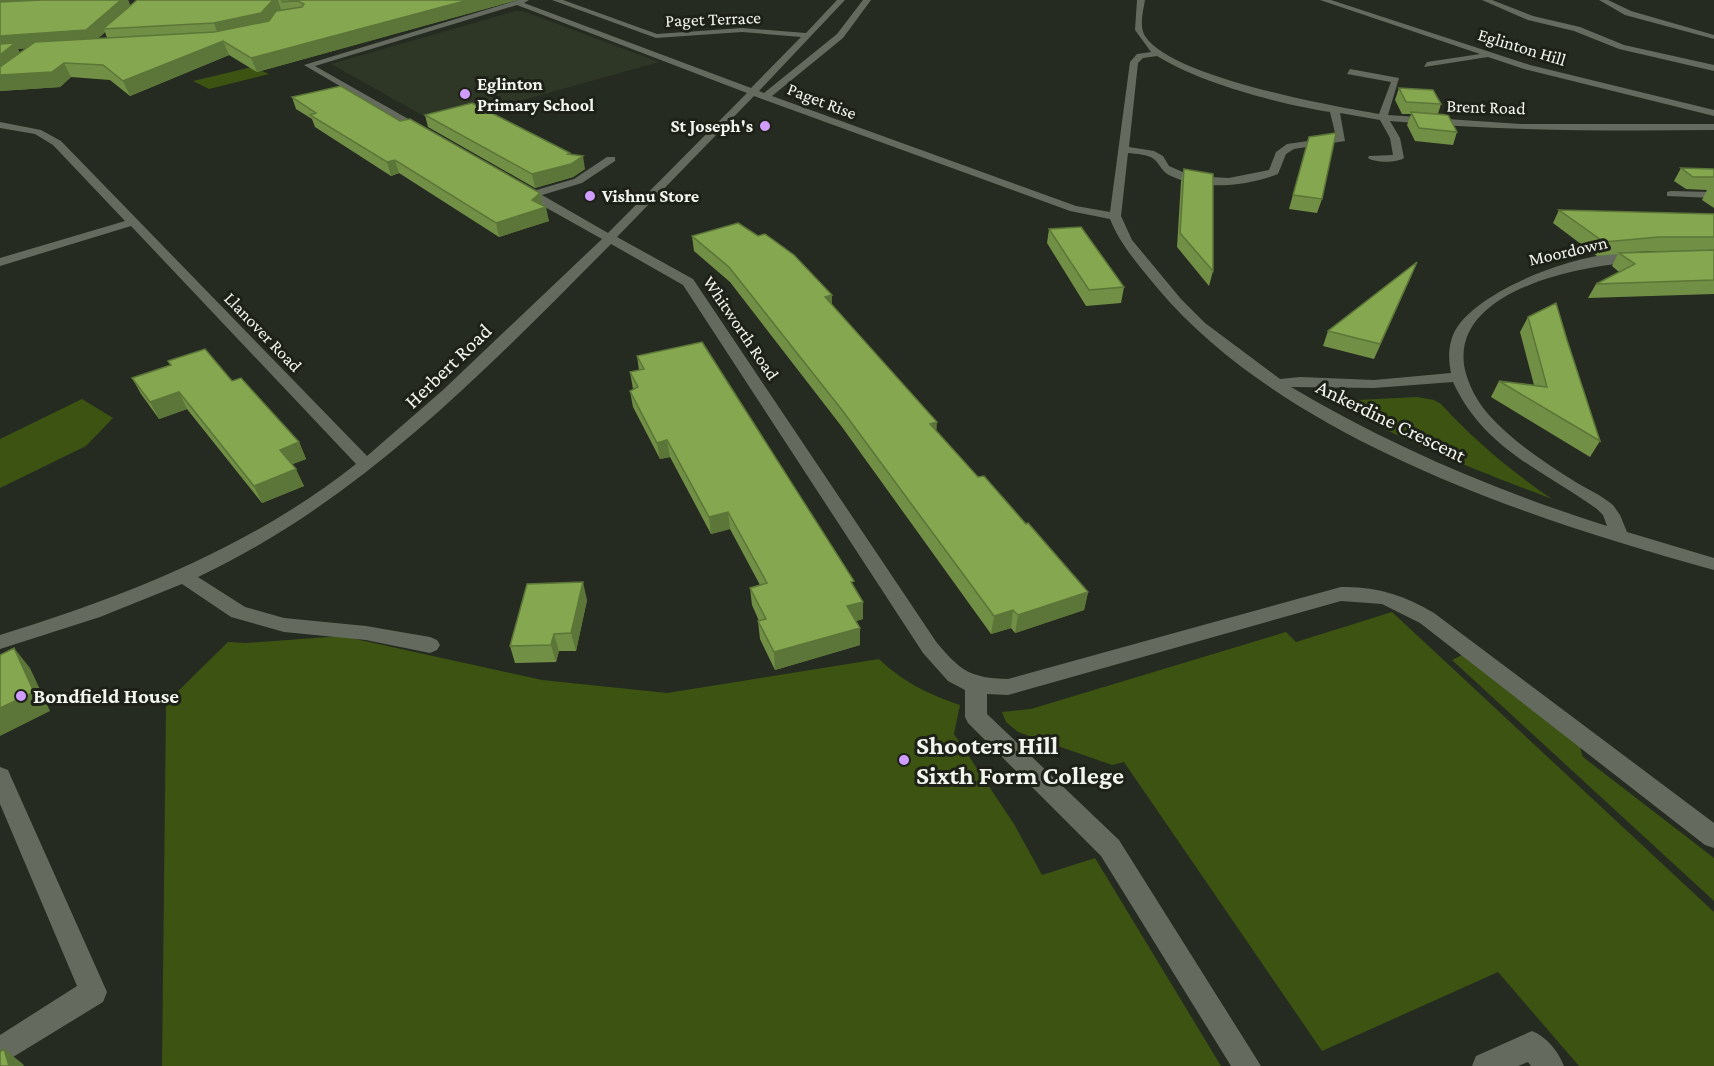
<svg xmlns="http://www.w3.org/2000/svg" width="1714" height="1066" viewBox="0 0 1714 1066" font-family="'Crimson Pro',serif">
	<rect width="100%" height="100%" fill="#262b21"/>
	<path fill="#2e3625" d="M515,11H523L659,62L438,124L331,64Z"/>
	<path fill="#3c5311" d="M252,67L269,74L209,89L193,81Z
		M1417,397L1434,400L1441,404C1475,441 1511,471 1552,499C1518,486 1365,429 1350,405L1357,400Z
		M82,399L113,418L86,446L0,488V439Z
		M1392,612L1714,912V1066H1579L1498,972L1322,1051L1124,762L1112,765L1018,732L1006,722L1002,712L1031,709L1286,632L1296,642Z
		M342,636L542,680L667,693L879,659C903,682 928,694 960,705L954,734L1014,824L1042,875L1095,858L1221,1066H162L166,703L228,642L246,643Z
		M1462,655L1578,741L1583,757L1714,858V901L1452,660Z"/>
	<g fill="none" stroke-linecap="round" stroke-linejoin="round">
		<path fill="#656a5e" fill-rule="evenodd" d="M518,0H529L524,3L751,88L801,37L742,32L656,38L552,0H563L657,34L742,28L806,33L837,0H845L759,91L764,93L837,34L863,0H871L843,38L772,96L1076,206L1110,212L1130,62L1137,54L1151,52L1135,30L1137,0H1145C1143,12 1139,26 1145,36C1171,77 1331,106 1379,114L1391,82L1347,74L1350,69L1399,78L1388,115L1521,124H1714V130C1606,131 1498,131 1390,121L1400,138L1404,158C1396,163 1376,163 1368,158L1369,156L1393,155L1390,138L1380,120L1340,113L1345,141L1294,149L1286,154L1278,174C1247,186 1202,191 1171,176C1162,172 1161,166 1155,160C1149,154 1136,154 1128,153L1121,216L1132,240L1181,299L1205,323L1280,379L1300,377L1374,380L1451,373C1448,358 1448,343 1456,329C1481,287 1596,244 1642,255V261L1638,262C1582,265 1448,290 1465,370C1469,386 1477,401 1488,414C1512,441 1544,462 1574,481C1587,489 1601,495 1613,505L1620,515L1627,532L1714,558V570C1530,519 1287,440 1159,290C1141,268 1120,245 1110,219L1070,211L754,96L617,237L693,279L937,643C961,671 970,678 1008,679L1341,587C1376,586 1404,595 1434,613L1714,823V848L1705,845L1420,623L1382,604L1341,601L1008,695L987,694V714L1119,840L1261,1066H1231L1101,856L968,723L965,717V690L948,681L923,653L683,285L611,244C485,371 361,500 198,577L245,607L284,618L366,626L430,637L437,640L440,645L437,650L430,653L366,640L284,632L231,617L182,584L100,617L0,649V635C127,596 251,547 356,464L131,226L0,266V258L125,221L53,145L35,134L0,128V122L41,130L61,141L367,456L443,390L602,239L527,197L518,191V187L533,191L574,179L607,157H615V161L582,183L542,195L608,233L747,93L517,5L315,66L426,129V133H420L304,65ZM1157,56C1200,83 1279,104 1330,112L1336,137L1287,144L1276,152L1269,170L1229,178L1192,176L1169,166L1163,156L1154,151L1129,147L1138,63L1143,58ZM1453,382C1484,449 1541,469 1597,509L1603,515L1607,526C1497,491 1390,446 1291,387L1374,388Z
			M1320,0H1331L1530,65L1714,110V116L1524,69L1488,57L1424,67L1427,62L1480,54Z
			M1482,0H1492L1533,16L1580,27L1624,45L1714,65V71L1619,49L1574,31L1528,20Z
			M1599,0H1608L1631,11L1714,35V39L1625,15Z
			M1671,191L1714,192V198L1667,196V192Z
			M0,767L8,770L11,777L107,992L103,1002L0,1065V1035L77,986L0,804Z
			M1532,1031C1547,1037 1558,1051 1564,1066H1531L1528,1062L1518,1066H1472L1476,1056Z"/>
	</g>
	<path fill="#729045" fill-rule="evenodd" d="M0,0H137H128L130,6L137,0H517L257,72L229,55L130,96L110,80L71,77L60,87L0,91ZM105,32L107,38H98L102,35ZM26,48L20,53L18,49Z
		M1399,88L1441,104L1438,114L1457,132L1453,145L1415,141L1407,125L1411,114H1402L1395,100Z
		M292,97L400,121L540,193L543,206L549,221L499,237L399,173L391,176L315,127L312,119L296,109Z
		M425,115L570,155L585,169L573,177L535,188L428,127Z
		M1309,137L1322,199L1317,213L1289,209Z
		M1681,168L1714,169V208L1702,200L1707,190L1686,189L1674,181Z
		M1184,169L1213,271L1209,286L1177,247L1181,182Z
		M1559,210L1714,214V294L1588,298L1596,284L1619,272L1612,266L1618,254L1597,256L1553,223ZM1651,251H1686L1635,252Z
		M1049,229L1124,287L1121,303L1086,306L1047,243Z
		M692,236L832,295V305L937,431L978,477L1026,524L1088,592L1084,610L1015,633L1011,628L991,634L842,427L730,282L694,251Z
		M1417,262L1374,359L1323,346L1328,331Z
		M1528,317L1567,340L1600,441L1590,457L1491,397L1499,381L1534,385L1520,332Z
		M637,356L854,587L863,602V619L856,621L860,645L775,670L760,639L758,621H759L752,605L750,588L760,585L730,529L711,534L670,457L660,459L633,407L630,391L633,389L630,372L639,370Z
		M168,361L232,381L299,442L306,459L292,464L304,486L262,503L187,409L159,419L141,394L132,378L170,365Z
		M587,600L576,651H559L556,662L515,663L510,646Z"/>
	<path fill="#5c7538" d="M0,0H137H128L132,9L103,29L105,32L92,44L18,49L22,57L0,75Z
		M273,0H278L281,9L266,26L219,37L214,23Z
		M468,0H517L257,72L251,58Z
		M223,41L229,55L130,96L123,81Z
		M64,63L71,77L60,87L0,91V75Z
		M570,153L572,163L583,156L585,169L573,177L535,188L532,174Z
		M395,160L399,173L391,176L387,162Z
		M540,193L543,206L546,207L549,221L499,237L496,223L532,200Z
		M1417,262L1411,277L1374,359L1380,344Z
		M832,295V310L825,297Z
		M179,392L187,409L159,419L150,402Z
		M937,422L936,439L930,424Z
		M667,440L670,457L660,459L657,443Z
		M299,442L306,459L288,466L280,450Z
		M296,469L304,486L262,503L254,486Z
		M728,512L730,529L711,534L709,517Z
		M583,582L587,600L576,651L571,633Z
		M1088,592L1084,610L1015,633L1018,615Z
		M863,602V619L847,624V606Z
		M1013,610L1011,628L991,634L994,616Z
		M860,628V645L775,670L774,652Z
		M554,634L559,651L556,662L551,645Z
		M14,648L30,668L50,711L0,736V708Z
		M4,1049L23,1064L24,1066H9Z"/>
	<path fill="#84a750" stroke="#5c7538" stroke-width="1.5" d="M42,0H121L86,30L0,36V2Z
		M137,0H273L261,13L214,23L103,29Z
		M282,0H468L251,58L223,41L123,81L103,65L64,63L52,72L0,75V67L35,42L214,32L269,21L276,11L302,7L304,4L298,1L282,2Z
		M15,43L0,55V44Z
		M341,86L400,121L410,119L540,193L532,200L546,207L496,223L395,160L387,162L310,115L316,113L292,97Z
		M1399,88L1433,90L1441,104L1406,102Z
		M472,103L570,153L568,154L583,156L571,164L532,174L425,115Z
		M1411,112L1448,115L1457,132L1419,128Z
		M1336,133L1322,199L1293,195L1309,137Z
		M1681,168L1714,169V177H1693Z
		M1184,169L1213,174V271L1180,233Z
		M1559,210L1714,214V237H1659L1604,242Z
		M738,223L758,236L765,234L794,255L832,295L825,297L937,422L930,424L978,477L984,476L1026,524L1028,523L1088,592L1018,615L1013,610L994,616L842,410L729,267L692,236Z
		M1081,227L1124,287L1089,290L1049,229Z
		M1714,250V280L1596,284L1635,264L1619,253Z
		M1417,262L1380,344L1328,331Z
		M1556,303L1567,340L1600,441L1499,381L1547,387L1528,317Z
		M702,342L854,581L851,582L863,602L847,606L860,628L774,652L758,621L766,619L750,588L767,583L728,512L709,517L667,440L657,443L630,391L638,387L630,372L644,369L637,356Z
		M205,349L232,381L241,378L299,442L280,450L296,469L254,486L179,392L150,402L132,378L171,365L168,361Z
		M583,582L571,633L554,634L551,645L510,646L527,584Z
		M14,648L34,692L0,708V655Z
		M4,1049L9,1066H0V1052Z"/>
	<g fill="#d09dff" stroke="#1d2117" stroke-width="2">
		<circle cx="465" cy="94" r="6"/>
		<circle cx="765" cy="126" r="6"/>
		<circle cx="590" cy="196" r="6"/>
		<circle cx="21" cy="696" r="6"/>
		<circle cx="904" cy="760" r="6"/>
	</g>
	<g text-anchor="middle" stroke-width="6" stroke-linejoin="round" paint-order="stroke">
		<g font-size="18" fill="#f1f5ee" stroke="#1d2117">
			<text transform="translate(713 19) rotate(-2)" y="6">Paget Terrace</text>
			<text transform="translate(1522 47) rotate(17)" y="6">Eglinton Hill</text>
			<text transform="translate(822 101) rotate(21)" y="6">Paget Rise</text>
			<text transform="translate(1486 107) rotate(2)" y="6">Brent Road</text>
			<text transform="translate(1568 251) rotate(-13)" y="6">Moordown</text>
			<text transform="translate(741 328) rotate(56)" y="6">Whitworth Road</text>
			<text transform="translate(263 332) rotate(46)" y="6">Llanover Road</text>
		</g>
		<g font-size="18" font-weight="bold" fill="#f1f5ee" stroke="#1d2117" text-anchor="start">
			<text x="477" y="90">Eglinton<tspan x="477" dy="21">Primary School</tspan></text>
			<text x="753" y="132" text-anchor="end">St Joseph's</text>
			<text x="602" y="202">Vishnu Store</text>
		</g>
		<g font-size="21" fill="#f1f5ee" stroke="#1d2117">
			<text transform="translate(448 366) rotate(-44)" y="7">Herbert Road</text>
			<text transform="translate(1391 421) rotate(26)" y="7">Ankerdine Crescent</text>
		</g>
		<g font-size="21" font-weight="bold" fill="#f1f5ee" stroke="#1d2117" text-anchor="start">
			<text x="33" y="703">Bondfield House</text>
		</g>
		<g font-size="26" font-weight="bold" fill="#f1f5ee" stroke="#1d2117" text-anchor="start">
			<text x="916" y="754">Shooters Hill<tspan x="916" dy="30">Sixth Form College</tspan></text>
		</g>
	</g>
</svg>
